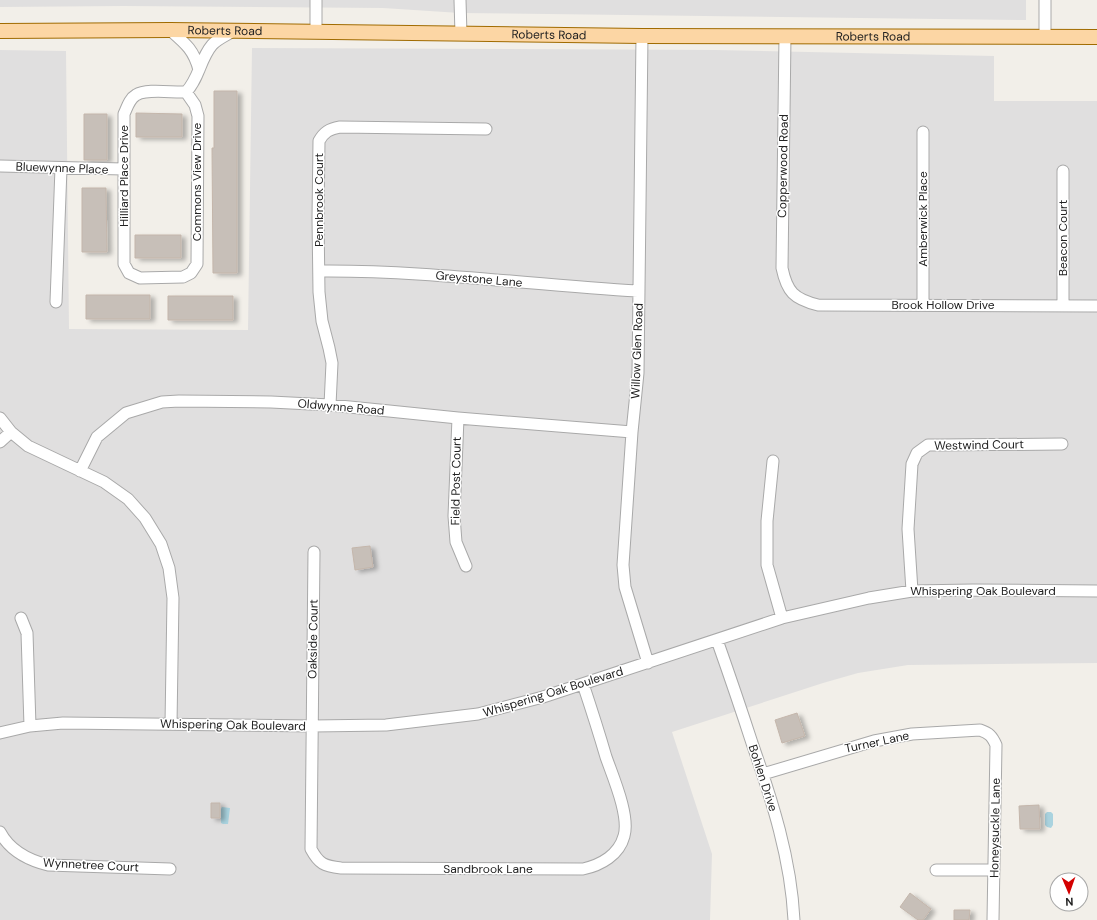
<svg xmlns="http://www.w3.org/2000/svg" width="1097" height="920" viewBox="0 0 1097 920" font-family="'DM Sans',sans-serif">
	<defs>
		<filter id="shadow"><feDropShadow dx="4.5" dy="2.5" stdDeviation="2" flood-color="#0004"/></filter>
	</defs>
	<rect width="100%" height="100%" fill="#f2efe9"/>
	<path fill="#e0dfdf" d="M0,0H1026V20L460,13L383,8L124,6L0,7Z
		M252,48L715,50L994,56V101H1097V663L908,665L858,673L823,683L672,732L712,854L710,920H0V50L66,51L69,329L248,330Z"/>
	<path fill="#aad3df" d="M222,807L230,808L228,824H223L221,823V809Z
		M1047,812H1051L1053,814V825L1051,828L1047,827L1045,825V814Z"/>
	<path fill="#c7bfb8" stroke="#c4b6ab" filter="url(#shadow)" d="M214,91H237V273H213L212,148H214Z
		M136,113L182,114V137H136Z
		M84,114H107V160H84Z
		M82,188H106L107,252H82Z
		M135,235H181V258H135Z
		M86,295H150V319H86Z
		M168,296H233V320H168Z
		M370,546L373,567L355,570L352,548Z
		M797,713L805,736L782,743L775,720Z
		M211,803H220V818H211Z
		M1039,805L1040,829H1020L1019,806Z
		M910,893L931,909L923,920H918L900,907Z
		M954,910H970L969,920H954Z"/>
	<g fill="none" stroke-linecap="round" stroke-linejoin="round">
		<defs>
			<path id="minor" d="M316,0V32
				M460,0L461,34
				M170,30C185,43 194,50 199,70
				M642,36L638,373L632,432L623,565L625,587L648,663
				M785,36L782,268C787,292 794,299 818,305L1097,306
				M1045,37V0
				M186,92L195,105L198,116L197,264L191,273L183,277L140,278L129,273L124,264V114C127,108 129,99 136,95C147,88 173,93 186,92C199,79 200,59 212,45C217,39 227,35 233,31
				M0,166L123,169
				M319,271C426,270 532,285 638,291
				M56,302L61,168
				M923,305V132
				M1063,306V171
				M330,405L332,363L329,348L322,321L319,292L318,218L319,141C324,132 329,129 340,127L486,129
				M0,418L11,432L28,446L104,482L128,499L145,518L161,544L169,568L173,598L171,724
				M458,418L454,516L456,542L466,566
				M0,442L11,432
				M773,461L767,521V565L782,618
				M80,471L97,437L126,413L162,402L179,401L271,402L330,405L458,418L632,432
				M314,552L311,849C319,864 324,866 341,868L583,869C601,865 619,855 624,836C630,816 613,777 606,757C599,733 591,708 583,684
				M912,591L908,529L912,464L917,453L928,445H940L1062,444
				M21,618L27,633L30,726
				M717,640C729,674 741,709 752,743C772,800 791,859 794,920
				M0,733L30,726L63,723L313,726L386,725L478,714L543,697L782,618L869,598L912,591L973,590L1097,591
				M763,774L874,741L912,734L980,730C989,733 992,736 996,745L993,920
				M0,832C10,851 28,860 48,865L170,869
				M936,870H994"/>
			<g id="major">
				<path id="s1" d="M0,31L170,30L642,36L1097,37"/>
			</g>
		</defs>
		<use href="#minor" stroke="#a9a9a9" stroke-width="13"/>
		<use href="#major" stroke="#a06b00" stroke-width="16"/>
		<use href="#minor" stroke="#fff" stroke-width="11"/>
		<use href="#major" stroke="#fcd6a4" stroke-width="14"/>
	</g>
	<g text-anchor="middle" stroke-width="3" stroke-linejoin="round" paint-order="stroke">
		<g font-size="12" fill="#222" stroke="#fff">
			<text dy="4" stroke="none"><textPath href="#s1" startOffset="225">Roberts Road</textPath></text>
			<text dy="4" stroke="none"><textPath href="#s1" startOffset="549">Roberts Road</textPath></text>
			<text dy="4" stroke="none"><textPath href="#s1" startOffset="873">Roberts Road</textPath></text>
			<text transform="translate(783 166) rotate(-89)" y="4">Copperwood Road</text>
			<text transform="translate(62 168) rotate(2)" y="4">Bluewynne Place</text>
			<text transform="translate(124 176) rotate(-90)" y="4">Hilliard Place Drive</text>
			<text transform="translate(197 182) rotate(-90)" y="4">Commons View Drive</text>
			<text transform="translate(319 200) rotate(-90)" y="4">Pennbrook Court</text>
			<text transform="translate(923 219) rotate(-90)" y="4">Amberwick Place</text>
			<text transform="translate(1063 238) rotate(-90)" y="4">Beacon Court</text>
			<text transform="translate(479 279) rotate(5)" y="4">Greystone Lane</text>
			<text x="943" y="309">Brook Hollow Drive</text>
			<text transform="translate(637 351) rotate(-88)" y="4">Willow Glen Road</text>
			<text transform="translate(341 407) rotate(5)" y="4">Oldwynne Road</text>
			<text transform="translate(979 445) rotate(-1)" y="4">Westwind Court</text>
			<text transform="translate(456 481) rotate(-89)" y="4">Field Post Court</text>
			<text x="983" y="595">Whispering Oak Boulevard</text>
			<text transform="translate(313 639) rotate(-89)" y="4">Oakside Court</text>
			<text transform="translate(553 692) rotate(-17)" y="4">Whispering Oak Boulevard</text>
			<text transform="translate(233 725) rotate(1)" y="4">Whispering Oak Boulevard</text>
			<text transform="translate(877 742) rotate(-12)" y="4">Turner Lane</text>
			<text transform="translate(763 778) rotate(72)" y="4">Bohlen Drive</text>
			<text transform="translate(995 828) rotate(-89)" y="4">Honeysuckle Lane</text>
			<text transform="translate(91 865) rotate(3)" y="4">Wynnetree Court</text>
			<text x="488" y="873">Sandbrook Lane</text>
		</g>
	</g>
	<g transform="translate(1069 892) rotate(178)"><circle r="19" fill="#ffffff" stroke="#a7a7a7"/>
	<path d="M0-3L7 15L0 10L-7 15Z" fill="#d40000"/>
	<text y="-6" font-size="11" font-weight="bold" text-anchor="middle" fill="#222222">N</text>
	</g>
</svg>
